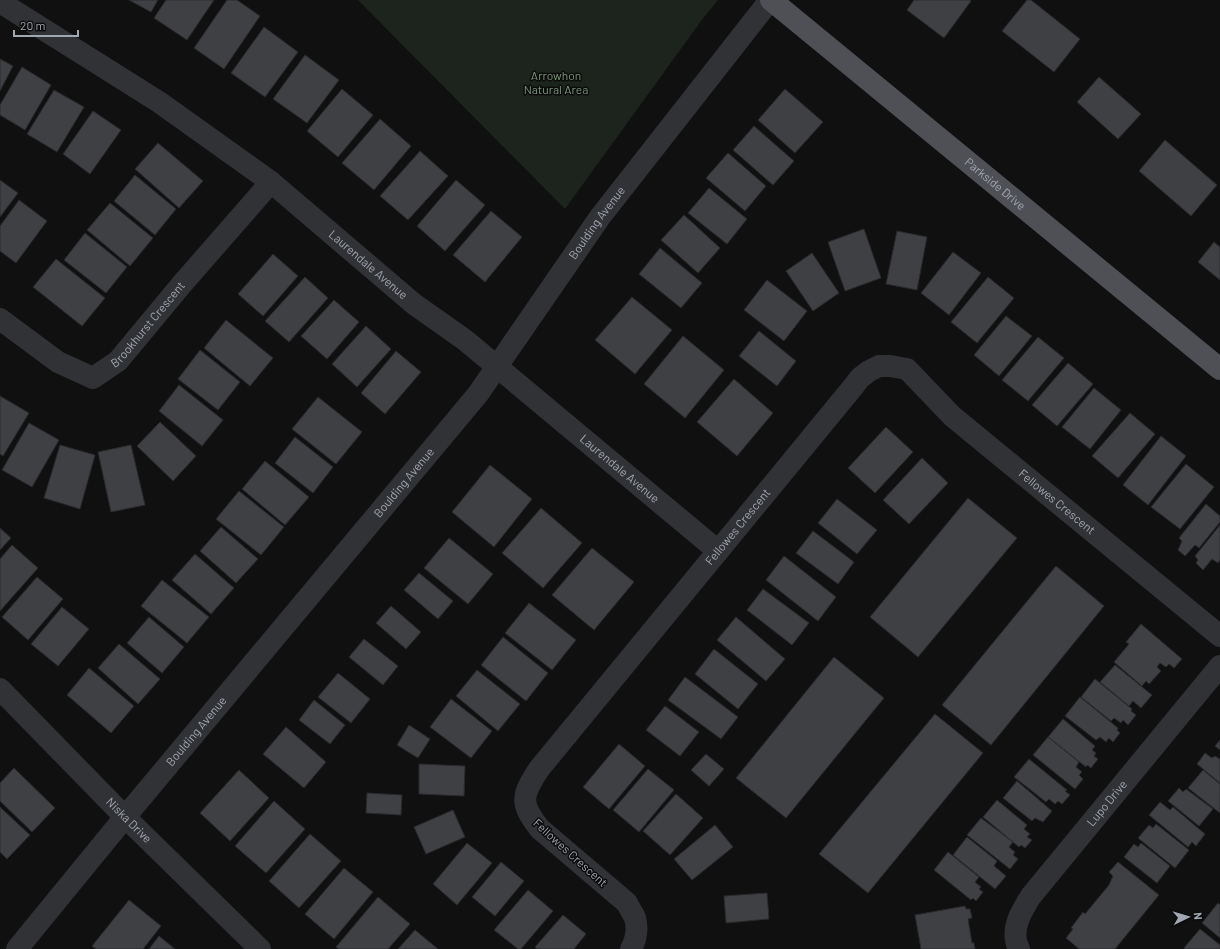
<svg xmlns="http://www.w3.org/2000/svg" width="1220" height="949" viewBox="0 0 1220 949" font-family="Barlow,sans-serif">
	<rect width="100%" height="100%" fill="#101011"/>
	<path fill="#1d241d" d="M358,0H718L701,21L565,209Z"/>
	<path fill="#3f4044" stroke="#2a2a2d" d="M129,0H158L151,12Z
		M166,0H214L187,40L154,18Z
		M227,0H237L260,16L224,69L194,48Z
		M914,0H970L971,1L944,38L907,10Z
		M1027,0H1031L1080,39L1054,72L1002,31Z
		M264,27L298,52L265,97L231,73Z
		M305,55L339,80L307,123L273,99Z
		M0,59L13,66L0,91Z
		M22,67L51,85L25,130L0,115V105Z
		M1099,77L1141,114L1118,139L1077,102Z
		M342,89L373,115L338,157L307,131Z
		M785,89L823,122L795,153L758,120Z
		M54,90L84,107L57,152L27,134Z
		M93,111L121,130L90,174L63,154Z
		M380,119L411,146L374,190L342,163Z
		M754,126L794,161L773,185L733,150Z
		M1165,140L1217,185L1191,216L1139,171Z
		M158,143L203,181L179,208L135,169Z
		M420,151L448,176L408,220L380,196Z
		M728,153L766,186L745,211L706,178Z
		M135,175L176,209L155,235L114,201Z
		M0,180L18,193L0,217Z
		M456,180L485,205L445,251L417,226Z
		M709,188L747,219L727,244L688,213Z
		M19,200L47,221L16,263L0,251V226Z
		M110,203L153,238L130,266L87,230Z
		M491,211L522,237L485,282L453,255Z
		M684,215L720,248L698,273L661,240Z
		M864,229L881,278L845,291L828,242Z
		M897,231L927,237L917,290L886,284Z
		M85,233L127,267L106,293L64,260Z
		M1214,242L1220,247V280L1198,262Z
		M660,248L702,283L681,308L639,274Z
		M953,252L981,273L949,315L921,293Z
		M812,253L839,293L813,311L786,271Z
		M273,254L298,276L263,316L238,294Z
		M56,259L105,298L82,326L33,287Z
		M305,277L328,298L289,342L265,321Z
		M988,277L1014,298L977,343L951,322Z
		M767,280L807,311L784,341L744,310Z
		M632,297L672,330L635,374L595,340Z
		M334,300L359,322L327,359L301,336Z
		M1006,316L1032,336L999,376L974,355Z
		M226,320L273,358L250,386L204,348Z
		M366,326L391,349L357,387L332,364Z
		M759,331L796,361L777,386L739,356Z
		M683,336L724,370L685,418L644,384Z
		M1038,337L1064,358L1028,401L1002,380Z
		M200,350L240,382L218,410L178,379Z
		M396,351L421,372L385,414L361,393Z
		M1068,363L1093,384L1057,426L1032,405Z
		M734,379L773,413L737,456L697,422Z
		M179,385L223,420L202,446L159,411Z
		M1094,388L1121,410L1090,449L1062,427Z
		M0,396L29,413L3,456L0,454Z
		M318,397L362,432L336,464L292,429Z
		M1130,413L1155,434L1118,478L1092,456Z
		M160,422L196,456L173,481L137,446Z
		M29,423L59,440L32,487L2,470Z
		M886,427L913,452L875,493L848,468Z
		M1161,436L1186,456L1148,505L1123,485Z
		M295,437L333,467L313,493L275,463Z
		M60,445L95,455L80,509L44,498Z
		M131,445L145,505L111,512L98,452Z
		M922,458L948,483L909,524L883,500Z
		M265,461L309,497L285,525L242,489Z
		M1186,464L1214,487L1180,529L1151,507Z
		M490,465L532,499L494,547L452,512Z
		M239,491L284,527L261,555L216,519Z
		M968,498L1017,538L918,657L870,617Z
		M837,499L877,530L857,554L818,523Z
		M1206,504L1220,516V522L1199,548L1195,545L1185,556L1178,550L1182,541L1179,538Z
		M541,508L582,543L543,588L502,553Z
		M1220,525V560L1218,563L1212,559L1203,570L1196,563L1198,560L1195,556Z
		M221,527L258,559L236,583L200,551Z
		M0,528L11,538L0,550Z
		M813,531L854,562L838,584L796,553Z
		M449,538L493,574L468,604L424,568Z
		M12,545L38,568L0,611V559Z
		M592,548L634,582L594,630L552,595Z
		M195,554L234,588L211,614L172,580Z
		M784,556L836,597L818,621L766,580Z
		M1056,566L1104,606L991,745L942,705Z
		M419,573L453,601L438,619L404,590Z
		M37,577L63,599L28,640L2,617Z
		M162,580L209,617L187,643L141,606Z
		M763,589L809,623L792,645L747,610Z
		M529,603L576,640L552,670L505,633Z
		M391,606L421,632L406,649L376,623Z
		M62,607L89,629L58,666L31,644Z
		M149,617L184,647L162,673L127,643Z
		M736,617L785,659L766,681L717,640Z
		M1141,624L1182,659L1174,668L1169,664L1166,667L1160,663L1157,667L1161,671L1149,684L1146,681L1142,686L1114,662L1129,644L1126,642Z
		M503,637L548,673L526,701L481,665Z
		M364,639L398,666L383,685L349,657Z
		M119,644L160,679L138,704L98,668Z
		M714,649L758,684L738,709L695,674Z
		M834,657L884,698L786,818L736,778Z
		M1115,665L1152,695L1141,708L1133,701L1129,706L1100,682Z
		M89,668L134,706L111,733L67,695Z
		M477,670L520,704L498,731L456,696Z
		M338,673L370,699L351,723L318,697Z
		M685,677L738,717L721,739L668,700Z
		M1095,679L1132,709L1131,711L1136,715L1128,725L1123,720L1121,723L1114,718L1111,721L1081,697Z
		M1080,697L1118,728L1117,730L1120,733L1113,742L1109,738L1106,742L1100,737L1096,740L1065,716Z
		M451,699L492,731L471,758L430,727Z
		M314,700L345,725L330,744L299,720Z
		M665,706L699,732L680,756L646,730Z
		M935,714L983,753L868,893L819,854Z
		M1063,719L1095,746L1092,750L1096,753L1094,756L1098,759L1091,768L1087,765L1086,767L1048,737Z
		M409,725L430,739L418,758L397,745Z
		M286,727L326,762L304,788L263,754Z
		M1048,737L1079,762L1076,767L1082,772L1079,775L1083,779L1075,789L1033,755Z
		M1220,740V750L1215,746Z
		M619,744L645,766L609,809L583,787Z
		M1205,753L1212,758L1215,756L1220,759V783L1197,764Z
		M706,754L724,769L709,786L691,770Z
		M1029,759L1067,790L1065,791L1070,795L1062,804L1058,801L1055,804L1049,799L1046,802L1014,777Z
		M419,764L465,766L464,796L419,794Z
		M14,768L55,808L32,832L0,801V783Z
		M648,769L674,790L639,832L613,810Z
		M239,770L269,798L230,841L200,813Z
		M1203,770L1220,784V813L1188,788Z
		M1017,781L1052,811L1043,822L1035,818L1032,821L1003,798Z
		M1179,788L1183,792L1186,789L1213,809L1199,826L1168,801Z
		M367,793L402,795L401,815L366,813Z
		M676,794L703,818L670,855L643,831Z
		M997,800L1027,825L1024,829L1030,834L1027,837L1032,840L1025,848L1021,845L1019,847L983,817Z
		M274,801L305,829L266,873L235,846Z
		M1160,802L1170,810L1173,807L1205,834L1196,846L1192,842L1188,847L1149,815Z
		M0,807L30,835L7,859L0,852Z
		M453,810L465,837L426,854L414,827Z
		M981,818L1013,842L1009,847L1015,852L1013,855L1018,859L1010,869L967,835Z
		M1156,824L1189,850L1175,868L1138,838L1149,825L1153,828Z
		M715,825L733,847L692,880L674,859Z
		M310,834L341,861L299,908L269,881Z
		M967,837L997,861L994,866L1006,876L995,889L953,855Z
		M467,843L492,863L457,905L433,884Z
		M1141,843L1170,866L1157,883L1124,857L1134,844L1138,847Z
		M948,852L979,877L975,882L981,887L979,889L983,892L976,901L973,898L971,900L934,870Z
		M501,862L524,881L495,916L472,897Z
		M1118,862L1159,895L1115,949H1079L1066,938L1073,929L1071,928L1083,912L1085,914L1109,885L1113,876L1109,872Z
		M344,868L373,892L334,939L305,914Z
		M528,890L553,911L521,949H518L494,930Z
		M767,893L769,919L726,923L724,896Z
		M378,897L410,924L388,949H339L336,947Z
		M129,900L161,926L143,949H96L92,946Z
		M1218,903L1220,905V938L1202,923Z
		M965,906L966,909H970L972,918L968,919L972,943H974L975,949H921L915,915Z
		M563,915L586,934L574,949H537L535,947Z
		M1200,929L1220,945V949H1185L1184,948Z
		M415,930L438,949H398Z
		M159,936L175,949H149Z"/>
	<g fill="none" stroke-linecap="round" stroke-linejoin="round">
		<g stroke="#313236" stroke-width="22">
			<path id="s1" d="M0,2L159,102L271,182L414,304L465,340L718,551"/>
			<path id="s2" d="M0,319L58,362L93,378L118,361L182,284L271,182"/>
			<path id="s3" d="M0,689L125,817L260,949"/>
			<path id="s4" d="M17,949L125,817L478,394L600,217L770,0"/>
			<path id="s5" d="M631,949C636,940 638,928 635,918C633,913 629,908 627,903L540,829C519,803 522,795 539,769L853,387L860,378L869,371L879,366H890L907,369L952,416L1220,636"/>
			<path id="s6" d="M1019,949C1018,946 1016,943 1016,940C1013,924 1023,909 1031,896L1220,666"/>
		</g>
		<path stroke="#4e5055" stroke-width="22" id="s7" d="M771,0L1220,369"/>
	</g>
	<g text-anchor="middle" stroke-width="3" stroke-linejoin="round" paint-order="stroke">
		<g font-size="12" fill="#7b9b7a" stroke="#0b0b0c">
			<text x="556" y="80">Arrowhon<tspan x="556" dy="14">Natural Area</tspan></text>
		</g>
		<g font-size="12" fill="#a2a8b1" stroke="#0b0b0c">
			<text dy="4" stroke="none"><textPath href="#s7" startOffset="290">Parkside Drive</textPath></text>
			<text dy="4" stroke="none"><textPath href="#s4" startOffset="930">Boulding Avenue</textPath></text>
			<text dy="4" stroke="none"><textPath href="#s1" startOffset="453">Laurendale Avenue</textPath></text>
			<text dy="4" stroke="none"><textPath href="#s2" startOffset="188">Brookhurst Crescent</textPath></text>
			<text dy="4" stroke="none"><textPath href="#s1" startOffset="777">Laurendale Avenue</textPath></text>
			<text dy="4" stroke="none"><textPath href="#s4" startOffset="606">Boulding Avenue</textPath></text>
			<text dy="4" stroke="none"><textPath href="#s5" startOffset="988">Fellowes Crescent</textPath></text>
			<text dy="4" stroke="none"><textPath href="#s5" startOffset="544">Fellowes Crescent</textPath></text>
			<text dy="4" stroke="none"><textPath href="#s4" startOffset="282">Boulding Avenue</textPath></text>
			<text dy="4" stroke="none"><textPath href="#s6" startOffset="177">Lupo Drive</textPath></text>
			<text dy="4" stroke="none"><textPath href="#s3" startOffset="184">Niska Drive</textPath></text>
			<text transform="translate(570 853) rotate(42)" y="4">Fellowes Crescent</text>
		</g>
	</g>
	<g transform="translate(1188 917) rotate(85)" stroke="#0b0b0c" stroke-width="3" paint-order="stroke">
	<path d="M0-3L7 15L0 10L-7 15Z" fill="#a2a8b1"/>
	<text y="-6" font-size="11" font-weight="bold" text-anchor="middle" fill="#a2a8b1">N</text>
	</g>
	<path d="M14 30v6h64v-6" fill="none" stroke="#a2a8b1" stroke-width="2"/>
	<text x="20" y="30" font-size="12" fill="#a2a8b1" stroke="#0b0b0c" stroke-width="3" paint-order="stroke">20 m</text>
</svg>
